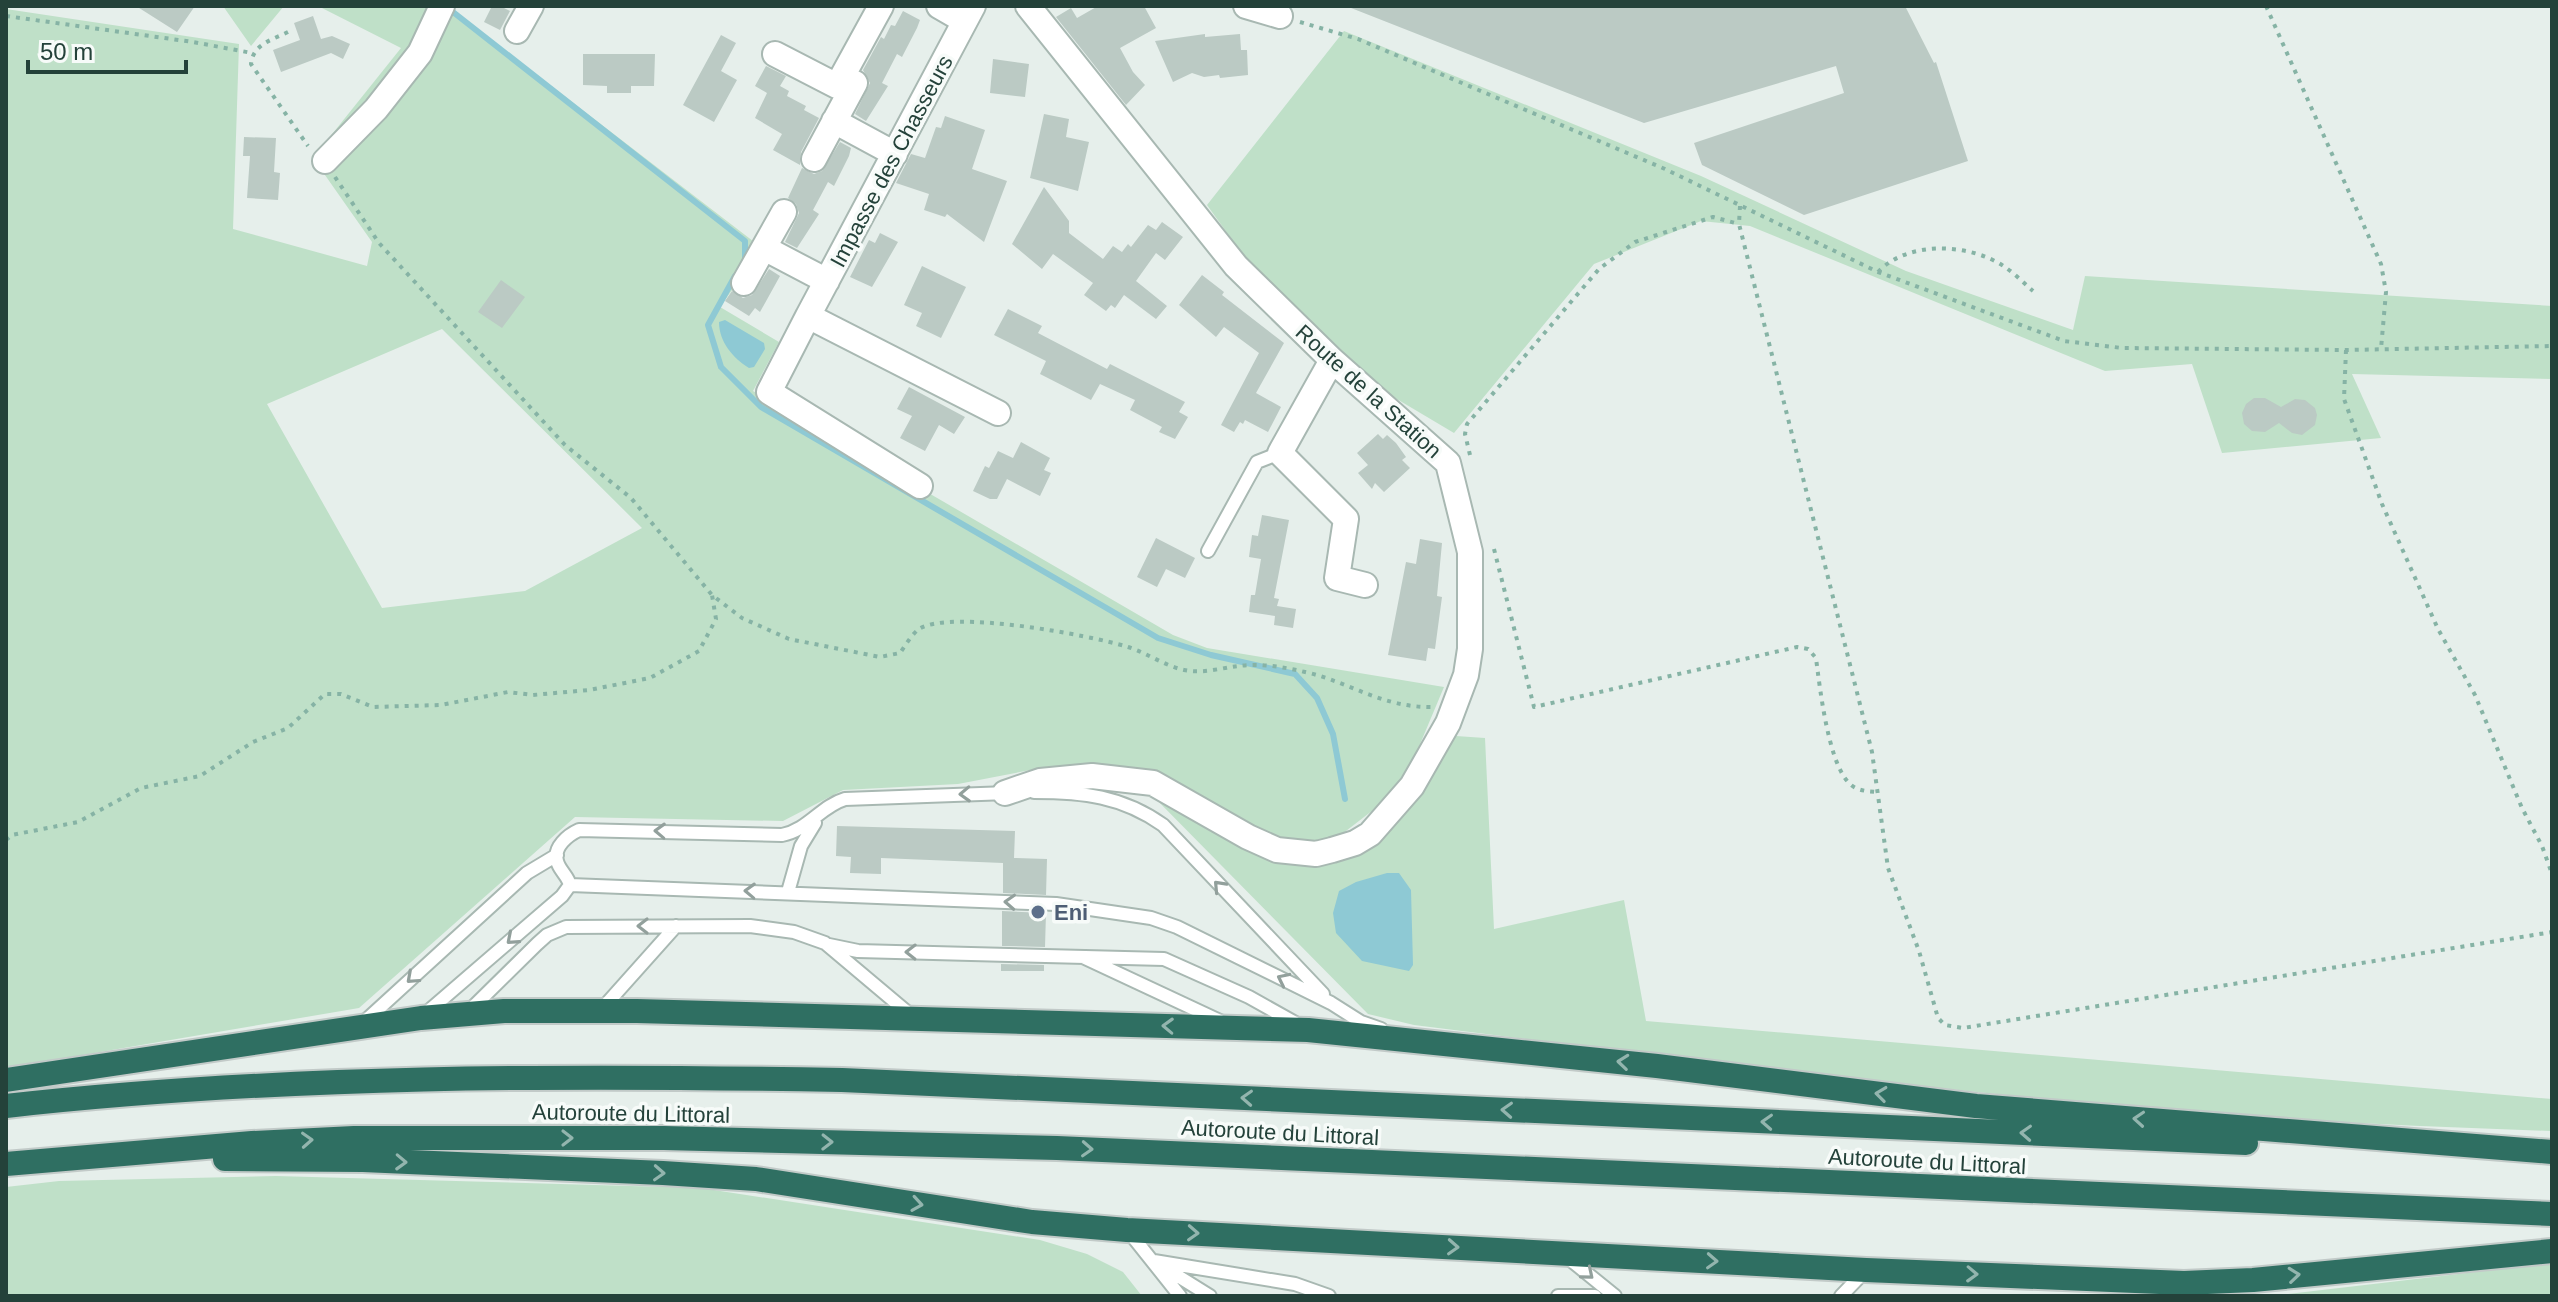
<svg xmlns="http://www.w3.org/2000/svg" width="2558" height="1302" viewBox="0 0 2558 1302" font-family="Helvetica,sans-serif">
	<rect width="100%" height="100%" fill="#e6efeb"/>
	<path fill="#bfe0c8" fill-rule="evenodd" d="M223,6H284L251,46Z
		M318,6H447L762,248L720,307L779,342L753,391L1173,635L1207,648L1444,687L1410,768L1377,807L1333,841L1289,843L1146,769L1046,767L958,784L843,790L783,821L575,817L359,1008L6,1068V9L239,44L233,229L367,266L372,242L313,158L401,48ZM442,329L642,528L525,591L382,608L267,404Z
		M1344,31L1701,176L1906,271L2073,330L2085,276L2552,306V379L2352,374L2381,438L2222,453L2192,364L2105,371L1750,226L1701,221L1594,264L1454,433L1385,392L1253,269L1207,205Z
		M1456,736L1485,738L1494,929L1624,900L1646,1021L2552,1099V1131C2405,1126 2258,1119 2111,1105C1878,1084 1646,1054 1414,1025L1368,1014L1150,793L1227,835L1340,857L1426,782Z
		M276,1176L701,1188L1040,1240L1087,1254L1123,1272L1142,1296H6V1187L59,1181Z
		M2552,1263V1296H2271Z"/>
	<path fill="#8ec9d4" d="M725,320L764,343L765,349L754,367L749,368C733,358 719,342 719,322Z
		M1387,873H1399L1411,890L1413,965L1409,971L1362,961L1336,933L1333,913L1339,891L1356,882Z"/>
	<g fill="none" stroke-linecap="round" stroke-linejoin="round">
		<path stroke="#8ec9d4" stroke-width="6" d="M453,12L745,241V259
			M735,276L708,325L721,367L761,407L1158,638L1211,655L1295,674L1317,698L1333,734L1345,799"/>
	</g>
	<path fill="#bbcac4" d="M136,6H195L177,32Z
		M492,6H500L510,11L500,30L484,22Z
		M1098,6H1144L1156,28L1120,48L1133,72L1145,85L1126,105L1056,17L1071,8L1077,18Z
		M1346,6H1905L1934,63L1936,62L1968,161L1804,215L1702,165L1694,143L1844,93L1836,66L1644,123Z
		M903,11L920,20L917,28L902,57L897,54L882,83L888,86L866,121L855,114L870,83L863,70L881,37L884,39L891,25L895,26Z
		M313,16L321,39L332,36L350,44L343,59L331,53L281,72L273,50L300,40L294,23Z
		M1205,34V37L1240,34L1241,50H1247L1248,75L1220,78L1219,75L1204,77L1192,73L1173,82L1155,41Z
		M721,35L736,43L721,71L737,80L714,122L683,105Z
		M583,54H655L654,86H631V93H607V86L583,85Z
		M993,59L1029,64L1025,97L990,93Z
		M766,66L786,76L780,86L789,91L787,96L806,106L804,110L819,118L801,152L800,165L773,150L782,134L755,118L767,93L755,86Z
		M1044,114L1069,119L1066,137L1089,142L1078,191L1030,178Z
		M945,116L985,130L972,169L1007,181L984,242L947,214L945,217L924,210L929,194L896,183L911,154L925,158L936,127L941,128Z
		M244,137L276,138L274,172L280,173L278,200L247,198L250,156H243Z
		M840,142L851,148L849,156L834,186L828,182L813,210L819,214L797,248L785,242L799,213L796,204L788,198L802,168L814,174L822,171Z
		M1044,187L1069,221V233L1103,259L1113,246L1122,252L1128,244L1131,247L1148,225L1156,230L1162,222L1183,237L1165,260L1156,253L1136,281L1167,306L1156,319L1124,295L1115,308L1111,305L1106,311L1084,295L1093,283L1053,254L1042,269L1012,244Z
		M880,233L898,242L872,287L850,277L869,240L875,243Z
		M922,266L966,287L941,338L916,326L922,313L904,305Z
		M769,269L780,276L760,312L755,308L749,316L725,301L732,291L743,298L752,295Z
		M1202,275L1224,292L1222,295L1284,343L1256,393L1281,407L1268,432L1245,420L1243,424L1240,422L1234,432L1221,425L1259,353L1224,327L1216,337L1179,305Z
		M501,280L525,297L502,328L478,312Z
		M1008,309L1042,326L1038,333L1107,369L1110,364L1185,402L1179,412L1188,417L1175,439L1159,432L1162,427L1130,410L1135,400L1100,384L1091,400L1040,374L1046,361L994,335Z
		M909,387L965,417L954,434L939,425L925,451L900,438L912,416L897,409Z
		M2254,398H2265L2281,407L2295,399L2305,400L2315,408L2317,415L2315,425L2302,435L2292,433L2279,423L2265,432L2252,431L2244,424L2242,413L2246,404Z
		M1378,434L1383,439L1387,435L1396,443L1406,457L1402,460L1410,468L1384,492L1375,483L1372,489L1358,473L1368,465L1357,453Z
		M1021,442L1050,458L1044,470L1051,473L1040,496L1007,479L997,499H990L973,491L985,466L989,468L998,451L1013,458Z
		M1262,515L1289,520L1274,598L1279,599L1277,606L1296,609L1293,628L1274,625L1275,616L1249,612L1251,595H1255L1261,559L1249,557L1252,535L1258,536Z
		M1156,538L1195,558L1185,578L1166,569L1157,587L1137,577Z
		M1420,539L1442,543L1437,596L1442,597L1435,649L1428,648L1426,661L1388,655L1406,562L1416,564Z
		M837,826L1015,831L1014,858L1047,859L1046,895L1003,893V863L881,858V874L850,873L851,857L836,856Z
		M1002,911L1046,913L1045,947L1002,946Z
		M1001,964L1044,965V971H1001Z"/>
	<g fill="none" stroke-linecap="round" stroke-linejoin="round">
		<defs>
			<path id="service" d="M1208,551L1257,462L1280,453
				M1034,792C1083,792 1122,796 1163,825L1323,994
				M570,885C568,876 559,870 557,861C553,847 568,835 579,830L782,835C808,830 821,806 845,799L1008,793
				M788,892L801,846L815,823
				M829,945L858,951L1164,959L1249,997L1299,1025
				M1083,957L1222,1022
				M601,1010L676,926
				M469,1011L537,944L547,935L566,927L750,926L794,932L825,943L913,1017
				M425,1014L562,896L570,885L1056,904L1151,918L1177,927L1331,1003L1361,1022L1381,1029
				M363,1023L527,873L557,855
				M1129,1232L1180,1296
				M1567,1257L1615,1296
				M1154,1261L1295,1284L1329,1296
				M1160,1265L1210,1296
				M1558,1296H1595
				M1841,1296L1866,1270"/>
			<path id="minor" d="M939,6L965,21
				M973,6L808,316L998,413
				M1246,6L1280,16
				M517,31L531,6
				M775,54L837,86L881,6
				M834,121L895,154
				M814,159L855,83
				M325,161L376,109L420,53L442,6
				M764,248L827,281
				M744,283L784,212
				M808,316L769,392L920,486
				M1332,360L1280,453L1346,519L1337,578L1365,585
				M1005,793L1040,781L1092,776L1153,783L1248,837L1277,850L1316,854L1332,850L1355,843L1370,834L1412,786L1448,723L1466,675L1470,649V552L1448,463L1332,360L1236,266L1028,6"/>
			<path id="motorway" d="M6,1080L421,1018L504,1011H637L1308,1030L1657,1066L1976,1106L2552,1152
				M6,1106C283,1075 564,1075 842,1080L2246,1143
				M225,1159L363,1160L663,1173L756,1179L1032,1222L1127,1230L1866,1270L2184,1283L2253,1280L2552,1251
				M6,1164L252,1143L354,1138H664L1057,1148L2552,1214"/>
		</defs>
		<use href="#service" stroke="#a8b8b2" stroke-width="16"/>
		<use href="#minor" stroke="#a8b8b2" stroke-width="28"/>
		<use href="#motorway" stroke="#c2cac8" stroke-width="28"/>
		<path stroke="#86b3a5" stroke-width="4" stroke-dasharray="4 6" stroke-linecap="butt" d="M2266,6L2381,264L2386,292L2381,349
			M6,16L193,42L252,53
			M1300,22L1358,39L1665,169L1878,272L2064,341L2122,348L2346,350L2552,346
			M288,32C272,40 253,44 251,64L308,146
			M335,177L379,243L565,445L631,498L712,595
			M1740,206L1739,224L1872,752L1888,868L1919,951L1938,1018L1945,1025L1963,1028L2552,932
			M1878,272C1908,240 1970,243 2005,267C2015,274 2024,283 2033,291
			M2346,350L2344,399L2382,504L2438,629L2475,695L2522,808L2542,846L2552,874
			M1470,455L1465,434L1467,424L1599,269L1635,242L1713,217L1739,224
			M1494,549L1534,707L1797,647L1808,649L1816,658C1820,689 1828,760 1848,782C1856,791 1866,791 1877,792
			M6,840L12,835L78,822L141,788L200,776L253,742L288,728L325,694H341L373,707L441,705L508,692L533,695L589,690L650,678L699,651L716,619L712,595L742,618L789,639L880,657L900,653C905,646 912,634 919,629C950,609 1090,635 1128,647C1147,653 1165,666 1184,670C1202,674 1221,668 1238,666C1260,663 1284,667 1305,672C1350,682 1382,708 1433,707"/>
		<use href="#service" stroke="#fff" stroke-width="12"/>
		<use href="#minor" stroke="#fff" stroke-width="24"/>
		<use href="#motorway" stroke="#2f6f62" stroke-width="24"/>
	</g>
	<defs><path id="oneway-chevron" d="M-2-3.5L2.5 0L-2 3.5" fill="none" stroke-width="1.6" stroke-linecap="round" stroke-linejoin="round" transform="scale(2)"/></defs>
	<g stroke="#92a09c">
		<use href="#oneway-chevron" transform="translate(965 794) rotate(178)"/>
		<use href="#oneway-chevron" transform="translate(660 831) rotate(-178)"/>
		<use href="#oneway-chevron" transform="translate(1219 886) rotate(-133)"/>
		<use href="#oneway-chevron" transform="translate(750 891) rotate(-178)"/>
		<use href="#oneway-chevron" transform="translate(1010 902) rotate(-177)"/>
		<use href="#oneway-chevron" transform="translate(643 926) rotate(-180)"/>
		<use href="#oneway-chevron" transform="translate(512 939) rotate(139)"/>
		<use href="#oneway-chevron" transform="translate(911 952) rotate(-179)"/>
		<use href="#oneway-chevron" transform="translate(412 978) rotate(138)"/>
		<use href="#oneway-chevron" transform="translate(1283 979) rotate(-154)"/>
		<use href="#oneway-chevron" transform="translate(1588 1274) rotate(40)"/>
	</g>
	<g stroke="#93b5ae">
		<use href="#oneway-chevron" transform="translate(1168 1026) rotate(-178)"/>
		<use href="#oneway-chevron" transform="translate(1623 1062) rotate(-174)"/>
		<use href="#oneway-chevron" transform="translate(1881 1094) rotate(-173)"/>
		<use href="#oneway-chevron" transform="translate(1247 1098) rotate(-177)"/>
		<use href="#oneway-chevron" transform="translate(1507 1110) rotate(-177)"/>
		<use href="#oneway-chevron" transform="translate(2139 1119) rotate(-176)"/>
		<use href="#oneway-chevron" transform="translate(1767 1122) rotate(-177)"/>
		<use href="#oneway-chevron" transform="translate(2026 1133) rotate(-177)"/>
		<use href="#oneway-chevron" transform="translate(567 1138)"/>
		<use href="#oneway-chevron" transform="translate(307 1140) rotate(-3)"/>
		<use href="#oneway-chevron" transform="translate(827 1142) rotate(1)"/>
		<use href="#oneway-chevron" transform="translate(1087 1149) rotate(3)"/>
		<use href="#oneway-chevron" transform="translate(401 1162) rotate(2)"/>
		<use href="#oneway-chevron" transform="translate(659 1173) rotate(3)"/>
		<use href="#oneway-chevron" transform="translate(917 1204) rotate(9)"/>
		<use href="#oneway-chevron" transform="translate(1193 1233) rotate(3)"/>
		<use href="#oneway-chevron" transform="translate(1453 1247) rotate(3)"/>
		<use href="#oneway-chevron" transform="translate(1712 1261) rotate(3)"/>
		<use href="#oneway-chevron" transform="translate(1972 1274) rotate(2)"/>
		<use href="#oneway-chevron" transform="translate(2294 1275) rotate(-6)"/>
	</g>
	<circle fill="#5c6f8a" stroke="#f7fbf9" stroke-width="3" cx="1038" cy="912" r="8"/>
	<g text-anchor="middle" stroke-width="7" stroke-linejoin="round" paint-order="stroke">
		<g font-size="22" fill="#24423a" stroke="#f7fbf9">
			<text transform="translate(891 161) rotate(-62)" y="8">Impasse des Chasseurs</text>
			<text transform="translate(1369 391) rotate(42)" y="8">Route de la Station</text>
			<text transform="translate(631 1113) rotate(1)" y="8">Autoroute du Littoral</text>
			<text transform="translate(1280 1132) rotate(3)" y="8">Autoroute du Littoral</text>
			<text transform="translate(1927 1161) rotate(3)" y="8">Autoroute du Littoral</text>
		</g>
		<g font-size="22" font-weight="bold" fill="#4e5e75" stroke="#f7fbf9" text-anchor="start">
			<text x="1054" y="920">Eni</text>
		</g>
	</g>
	<rect width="2558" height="1302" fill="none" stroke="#24423a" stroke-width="16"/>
	<path d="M28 60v12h158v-12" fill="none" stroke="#24423a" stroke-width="4"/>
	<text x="40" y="60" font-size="24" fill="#24423a" stroke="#f7fbf9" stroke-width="6" paint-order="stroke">50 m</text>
</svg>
